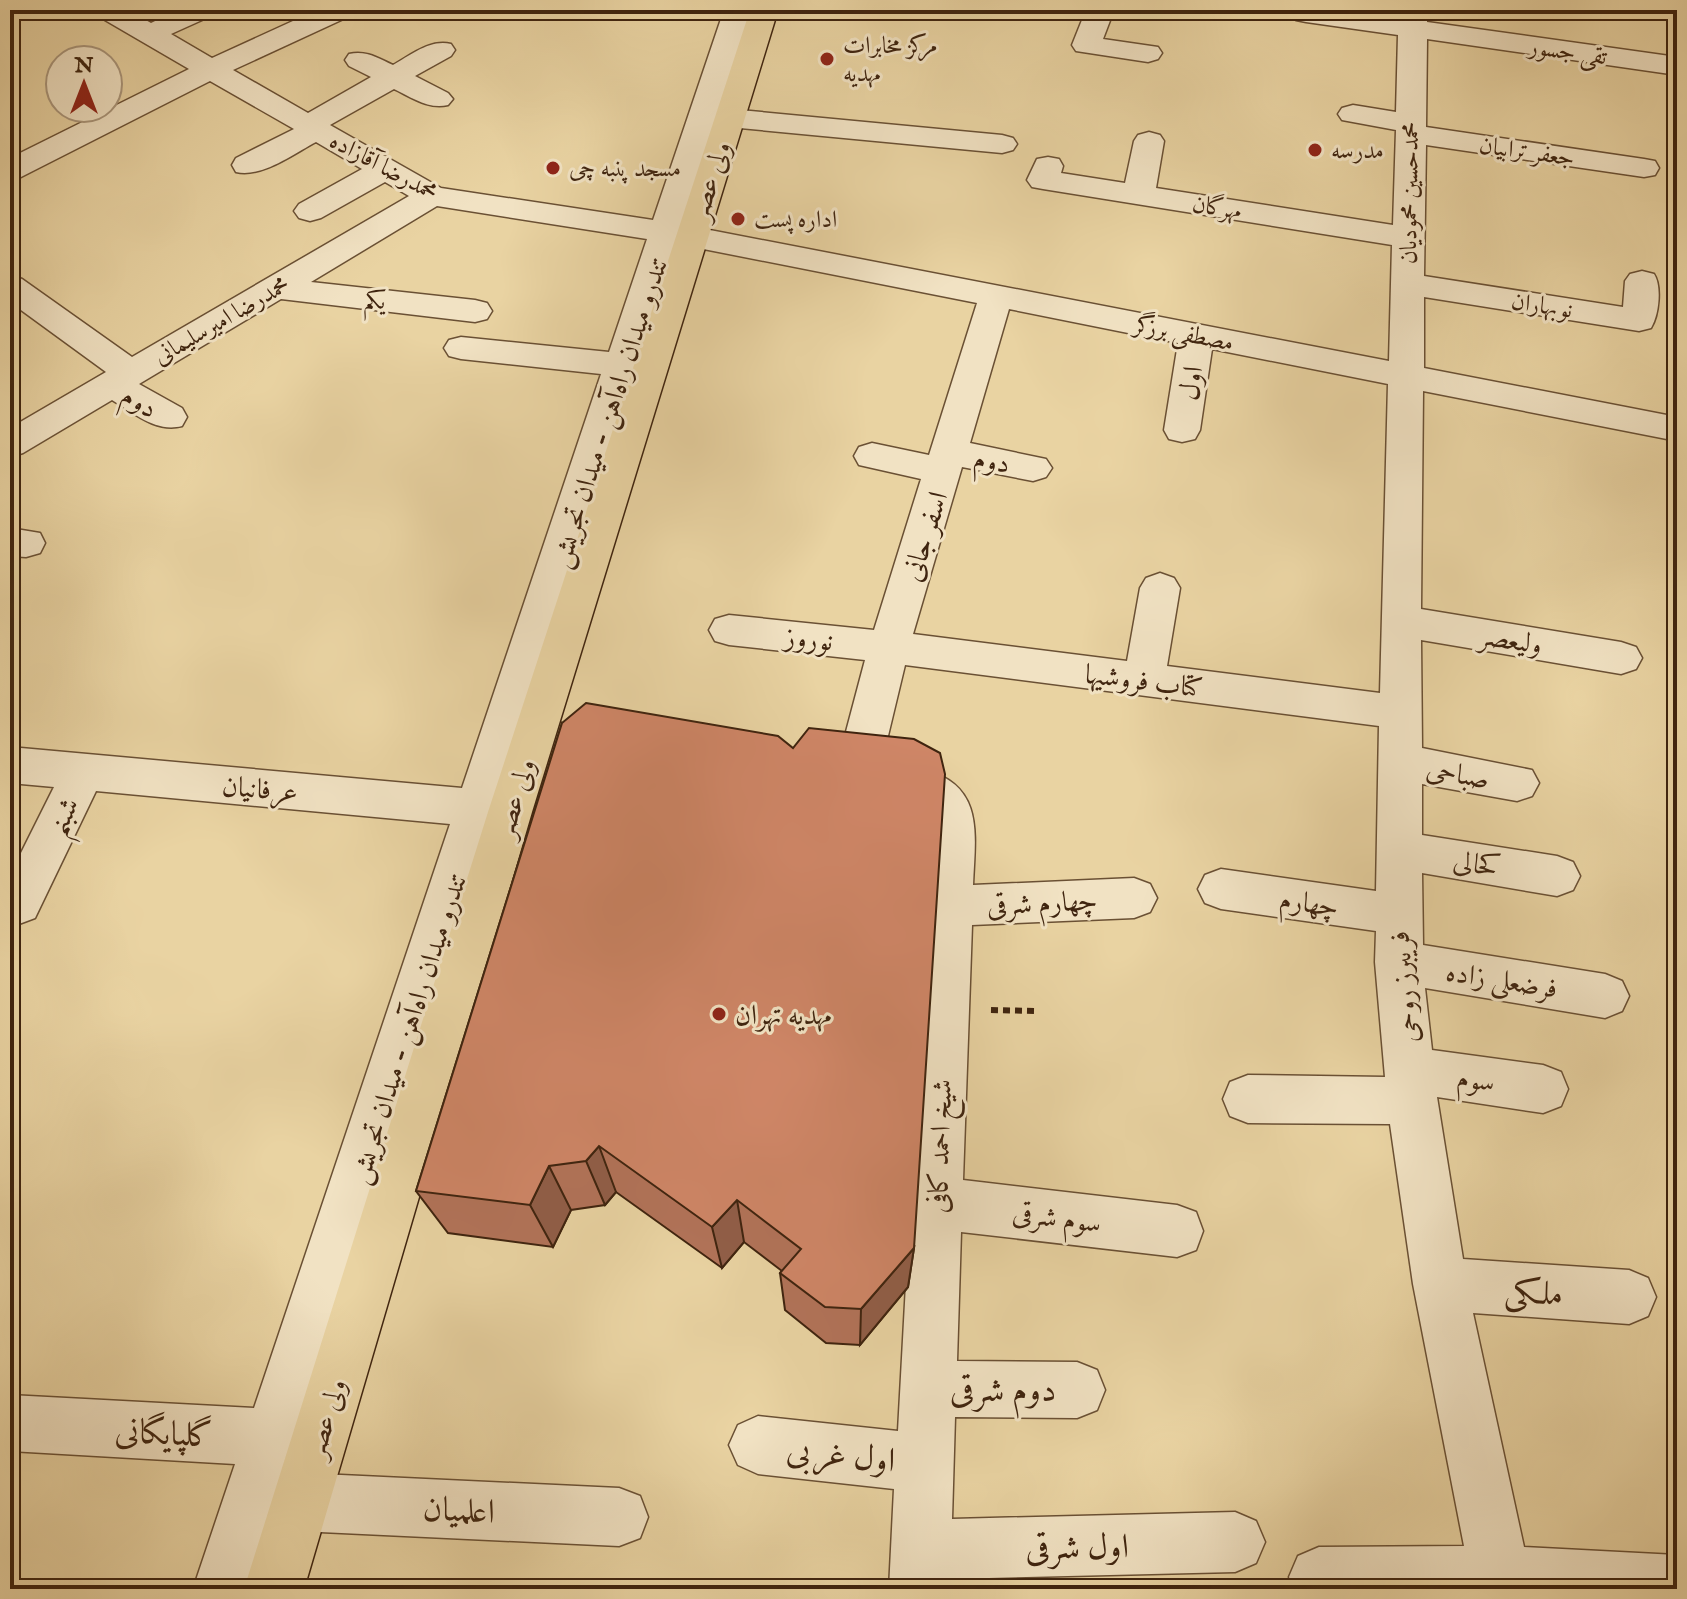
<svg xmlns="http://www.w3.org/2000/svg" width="1687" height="1599" viewBox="0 0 1687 1599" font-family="'IM FELL English',Amiri,serif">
	<rect width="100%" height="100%" fill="#e9d3a2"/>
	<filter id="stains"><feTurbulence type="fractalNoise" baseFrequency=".0025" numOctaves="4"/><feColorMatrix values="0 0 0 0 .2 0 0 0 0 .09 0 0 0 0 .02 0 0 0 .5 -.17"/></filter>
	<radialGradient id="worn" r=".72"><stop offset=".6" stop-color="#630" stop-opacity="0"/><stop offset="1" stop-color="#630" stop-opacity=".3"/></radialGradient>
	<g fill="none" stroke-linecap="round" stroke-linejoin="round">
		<defs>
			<path id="minor" d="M10,10H33L29,16L10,22Z
				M94,10H128L151,23L178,10H215L211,16L171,34L212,58L317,10H354L350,16L233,70L308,113L371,77L349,66L345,60L349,54C366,50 378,58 393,65C411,55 430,39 451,44L455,50L451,56L415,76L448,93L453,99L448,105C429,110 411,97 394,89L330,125L441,188L653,220L724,10H752L720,111L729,109L1002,135L1013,138L1017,144L1013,150L1002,153L729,127L717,122L684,225L1389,361L1392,245L1043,189L1032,187L1027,180L1037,159L1048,157L1059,159L1063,166L1061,173L1125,183L1134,141L1138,135L1149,132L1160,135L1164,141L1156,188L1393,225L1396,130L1342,120L1338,114L1342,108L1353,105L1396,112L1398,35L1306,22L1296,20L1292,14L1295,10H1337L1399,19V10H1427V22L1677,57V75L1427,39L1426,127L1644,159L1655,161L1659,168L1655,175L1644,177L1426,145L1424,276L1623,307L1625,281L1630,274L1642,271L1654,274C1662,286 1659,315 1651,328L1639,331L1424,297V368L1677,417V441L1423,391L1421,609L1621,642L1636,647L1642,658L1636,669L1621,674L1421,640L1422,748L1532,770L1539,783L1532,796L1517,801L1422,784V835L1557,856L1573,862L1580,876L1573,890L1557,896L1422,873L1423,945L1605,974L1622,981L1629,996L1622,1011L1605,1018L1425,988L1432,1050L1543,1065L1561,1072L1568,1089L1561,1106L1543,1113L1437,1097L1463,1259L1629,1270L1648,1278L1656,1297L1648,1316L1629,1324L1473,1313L1524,1547L1677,1555V1589H1294L1289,1577L1298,1556L1319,1547L1464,1546L1413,1284L1390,1124L1248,1123L1230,1116L1223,1099L1230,1082L1248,1075L1385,1077L1375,962L1376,931L1221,909L1205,903L1198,889L1205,875L1221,869L1376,891L1379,726L905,665L881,765C894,764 911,767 925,770C985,786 975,835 973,885L1134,878L1150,884L1157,898L1150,912L1134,918L972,925L963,1180L1177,1205L1196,1212L1203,1231L1196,1250L1177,1257L961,1232L957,1361L1077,1362L1097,1370L1105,1390L1097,1410L1077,1418L955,1417L952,1519L1235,1512L1256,1521L1265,1542L1256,1563L1235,1572L949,1579V1589H889L894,1489L758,1474L738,1465L729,1445L738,1425L758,1416L898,1431L931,827C923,787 889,813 867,791L856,795L841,790L834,777L865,660L729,645L715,641L709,630L715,619L729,615L874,630L921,479L859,465L854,456L859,447L872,443L929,455L977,303L678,244L643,356L661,360L667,368L661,376L649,380L636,378L505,792L523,798L529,811L523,824L507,829L493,828L308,1414L319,1419L328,1439L319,1459L299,1468L292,1467L288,1477L299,1473L619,1488L640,1496L648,1517L640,1538L619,1546L299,1531L278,1523L276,1517L253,1589H193L235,1464L10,1451V1395L254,1408L450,824L96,791L35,918L19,924L10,921V875L54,787L10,783V747L462,788L601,374L461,359L449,356L444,348L449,340L461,337L609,352L647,239L437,206L311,282L475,300L487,303L492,311L487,319L475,322L281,299L139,384L182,408L187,417L182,426C156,433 134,413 112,400L23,453L10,457V428L106,372L10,302V275L22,279L132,357L409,196L385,182L321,218L310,221L299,218L294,211L299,204L362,169L316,142C293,154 262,178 236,172L232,165L236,158L294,129L210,81L21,177L10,179V158L189,69L98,16ZM1009,309L1178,343L1164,430L1169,439L1182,442L1195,439L1200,430L1212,349L1388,384L1380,693L1167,666L1180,588L1174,578L1160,573L1146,578L1140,588L1127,661L913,634L962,467L1033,481L1046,477L1052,468L1046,459L970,443Z
				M1086,10H1114L1103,39L1158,47L1162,53L1158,59L1148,62L1076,51L1072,45Z
				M10,528L40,533L45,543L40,553L26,557L10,556Z"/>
			<path id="major" d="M750,10H778L532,812L304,1589H244L488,812Z"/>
		</defs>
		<use href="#minor" stroke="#6a5034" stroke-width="3"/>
		<use href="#major" stroke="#3f240f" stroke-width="3"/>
		<path stroke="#3f240f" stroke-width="6" stroke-dasharray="7 5" stroke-linecap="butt" d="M991,1010L1038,1011"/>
		<use href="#minor" fill="#f1e2c3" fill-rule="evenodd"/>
		<use href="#major" fill="#e9d3a2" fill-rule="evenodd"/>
	</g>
	<path fill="#b27359" stroke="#3f240f" stroke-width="2" d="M562,723L914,1248L908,1287L860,1345L826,1343L785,1310L780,1273L782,1271L744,1242L722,1268L616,1192L605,1205L571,1210L553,1247L448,1233L416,1191Z"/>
	<path fill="#915e48" stroke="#3f240f" stroke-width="2" d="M599,1146L616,1192L605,1205L586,1161Z
		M549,1166L571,1210L553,1247L530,1205Z
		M737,1200L744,1242L722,1268L712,1227Z
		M914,1248L908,1287L860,1345L861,1309Z"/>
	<path fill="#cf8667" stroke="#3f240f" stroke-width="2" d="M586,703L778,736L793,748L809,728L914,739L940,753L945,774L914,1248L861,1309L825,1307L780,1273L801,1249L737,1200L712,1227L599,1146L586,1161L549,1166L530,1205L416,1191L562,723Z"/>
	<g fill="#8f2418" stroke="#f1e2c3" stroke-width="3">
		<circle cx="827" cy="59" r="8"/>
		<circle cx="1315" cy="150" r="8"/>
		<circle cx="553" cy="168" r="8"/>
		<circle cx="738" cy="219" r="8"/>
		<circle cx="719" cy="1014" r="8"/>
	</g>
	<g text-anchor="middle" stroke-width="6" stroke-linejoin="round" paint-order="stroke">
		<g font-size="24" fill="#3f240f" stroke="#f1e2c3" text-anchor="start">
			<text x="843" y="53">مرکز مخابرات<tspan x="843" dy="28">مهدیه</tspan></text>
			<text x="1331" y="158">مدرسه</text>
			<text x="569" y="176">مسجد پنبه چی</text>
			<text x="754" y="227">اداره پست</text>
		</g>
		<g font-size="24" fill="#3f240f" stroke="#f1e2c3">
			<text transform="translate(1568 51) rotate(8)" y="8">تقی جسور</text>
			<text transform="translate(1527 151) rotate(8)" y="8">جعفر ترابیان</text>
			<text transform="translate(384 166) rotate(28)" y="8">محمدرضا آقازاده</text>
			<text transform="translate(1409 193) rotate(-89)" y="8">محمدحسین محمودیان</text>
			<text transform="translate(1217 207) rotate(9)" y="8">مهرگان</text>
			<text transform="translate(375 300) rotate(6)" y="8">یکم</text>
			<text transform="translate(1542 305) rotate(9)" y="8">نوبهاران</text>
			<text transform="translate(221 320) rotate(-30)" y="8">محمدرضا امیرسلیمانی</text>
			<text transform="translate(1184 333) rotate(11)" y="8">مصطفی برزگر</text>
		</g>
		<g font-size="28" fill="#3f240f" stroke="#f1e2c3">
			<text transform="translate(709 180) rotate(-72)" y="10">ولی عصر</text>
			<text transform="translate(1190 383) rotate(-81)" y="10">اول</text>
			<text transform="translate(140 401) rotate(30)" y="10">دوم</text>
			<text transform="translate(608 412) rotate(-72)" y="10">تندرو میدان راه‌آهن - میدان تجریش</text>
			<text transform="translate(992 460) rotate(10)" y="10">دوم</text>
			<text transform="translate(924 536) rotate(-72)" y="10">اسفر جانی</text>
			<text transform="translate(809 638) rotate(6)" y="10">نوروز</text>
			<text transform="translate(1511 639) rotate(9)" y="10">ولیعصر</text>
			<text transform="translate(1144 680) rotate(7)" y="10">کتاب فروشیها</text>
			<text transform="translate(1458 773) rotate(10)" y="10">صباحی</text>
			<text transform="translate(260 788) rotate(5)" y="10">عرفانیان</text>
			<text transform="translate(514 798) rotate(-73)" y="10">ولی عصر</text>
			<text transform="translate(62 816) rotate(-64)" y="10">شبنم</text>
			<text transform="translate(1477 863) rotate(10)" y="10">کحالی</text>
			<text transform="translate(1042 902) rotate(-3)" y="10">چهارم شرقی</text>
			<text transform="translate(1309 902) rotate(8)" y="10">چهارم</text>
			<text transform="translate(1502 979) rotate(9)" y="10">فرضعلی زاده</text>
			<text transform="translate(1403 987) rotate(-95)" y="10">فریبرز روحی</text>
			<text transform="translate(407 1028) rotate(-72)" y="10">تندرو میدان راه‌آهن - میدان تجریش</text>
			<text transform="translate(1476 1079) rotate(8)" y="10">سوم</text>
			<text transform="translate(939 1146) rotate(-88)" y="10">شیخ احمد کافی</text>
			<text transform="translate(1057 1217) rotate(7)" y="10">سوم شرقی</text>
			<text transform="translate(325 1418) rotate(-73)" y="10">ولی عصر</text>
		</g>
		<g font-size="28" fill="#3f240f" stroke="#f1e2c3" text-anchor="start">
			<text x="735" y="1024">مهدیه تهران</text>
		</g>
		<g font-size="34" fill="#3f240f" stroke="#f1e2c3">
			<text transform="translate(1534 1291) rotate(4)" y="12">ملکی</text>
			<text x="1003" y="1401">دوم شرقی</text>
			<text transform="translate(164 1432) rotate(3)" y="12">گلپایگانی</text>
			<text transform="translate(841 1454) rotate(6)" y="12">اول غربی</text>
			<text transform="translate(459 1509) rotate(3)" y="12">اعلمیان</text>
			<text transform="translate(1077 1546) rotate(-1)" y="12">اول شرقی</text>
		</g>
	</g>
	<rect width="1687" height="1599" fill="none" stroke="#e9d3a2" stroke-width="40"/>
	<rect x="12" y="12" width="1663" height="1575" fill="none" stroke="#3f240f" stroke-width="4"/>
	<rect x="20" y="20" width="1647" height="1559" fill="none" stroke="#3f240f" stroke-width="2"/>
	<g transform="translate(84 84)"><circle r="38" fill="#f1e2c3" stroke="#aa967b" stroke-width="2"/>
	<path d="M0-6L14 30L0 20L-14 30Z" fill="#8f2418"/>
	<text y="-12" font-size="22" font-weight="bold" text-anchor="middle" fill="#3f240f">N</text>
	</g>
	<rect width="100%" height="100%" filter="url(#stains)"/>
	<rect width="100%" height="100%" fill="url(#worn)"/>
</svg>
